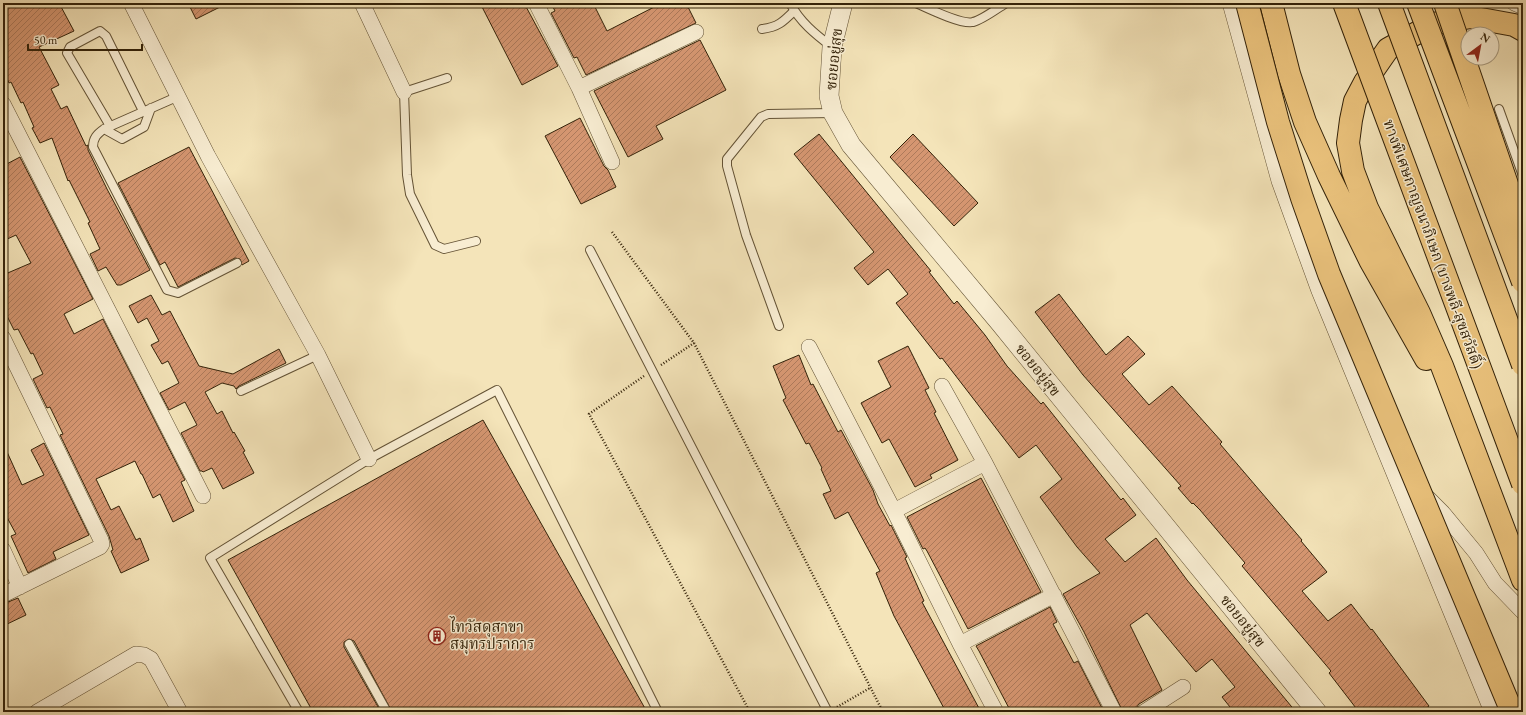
<svg xmlns="http://www.w3.org/2000/svg" width="1526" height="715" viewBox="0 0 1526 715" font-family="'EB Garamond','Noto Serif Thai',serif">
	<defs>
		<pattern id="building-hatch" width="6" height="6" patternUnits="userSpaceOnUse"><rect width="6" height="6" fill="#d59671"/><path d="M-1 1l2-2M0 6l6-6M5 7l2-2" fill="none" stroke="#ad7a5b"/></pattern>
	</defs>
	<rect width="100%" height="100%" fill="#f4e4b9"/>
	<filter id="stains"><feTurbulence type="fractalNoise" baseFrequency=".005" numOctaves="4"/><feColorMatrix values="0 0 0 0 .2 0 0 0 0 .09 0 0 0 0 .02 0 0 0 .5 -.17"/></filter>
	<radialGradient id="worn" r=".72"><stop offset=".6" stop-color="#630" stop-opacity="0"/><stop offset="1" stop-color="#630" stop-opacity=".3"/></radialGradient>
	<path fill="url(#building-hatch)" stroke="#332209" d="M3,3H59L74,31L39,47L59,85L51,89L61,109L67,106L86,146L88,145V150L107,189L150,270L121,285H117L106,267L98,271L90,254L100,249L88,223L90,222L69,180L68,181L52,138L40,143L32,128L34,127L23,102L21,103L11,82L9,83L3,69Z
		M188,3H228L196,19Z
		M480,3H524L558,66L522,85Z
		M551,3H593L607,31L662,3H686L696,23L586,75L577,57L574,58L551,13L555,11Z
		M700,40L726,90L656,126L663,139L628,157L594,91Z
		M580,118L604,166L608,170L616,187L581,204L545,136Z
		M819,134L931,271L929,272L954,304L957,301L985,335L1007,366L1041,404L1043,402L1121,500L1123,498L1136,515L1105,539L1125,562L1156,538L1187,580L1296,712H1234L1222,697L1235,687L1212,659L1196,672L1147,613L1130,625L1162,690L1139,704L1136,708L1135,712H1123L1084,632L1063,594L1100,573L1077,547L1040,497L1062,479L1036,445L1019,458L942,358L940,359L896,303L908,294L888,269L868,285L854,268L874,252L794,154Z
		M913,134L978,203L954,226L890,157Z
		M189,147L249,261L242,265L240,259L235,258L178,287L165,262L160,265L118,183Z
		M20,157L93,299L64,314L74,334L103,319L185,480L181,482L194,511L173,522L160,494L153,498L142,474H141L135,461L96,479L111,510L119,506L136,540L140,538L149,560L121,573L111,551L113,550L109,536L60,435L63,434L50,407L47,408L33,379L43,374L33,353L31,354L18,329L14,330L3,308V275L31,263L16,235L3,241V166Z
		M1059,294L1106,355L1128,336L1145,354L1122,374L1149,405L1172,386L1222,442L1220,444L1302,540L1301,541L1327,572L1302,591L1328,621L1351,604L1371,630L1372,629L1429,706L1421,712H1359L1329,673L1331,671L1242,566L1245,563L1200,510L1193,503L1192,504L1178,488L1181,486L1083,375L1035,312Z
		M151,295L162,315L170,311L199,366L233,374L279,349L286,363L239,386L236,389L234,386L222,383L205,392L217,414L222,411L233,433L234,432L245,451L243,452L254,473L223,489L212,468L203,472L202,471H200L181,433L197,425L185,402L169,410L160,393L179,383L168,361L162,364L151,345L159,341L147,318L138,323L129,306Z
		M908,346L929,388L925,390L936,412L934,413L958,460L930,475L932,478L915,487L889,439L882,443L861,403L891,387L878,361Z
		M799,355L811,385L813,384L838,432L841,430L873,490L878,504L890,526L891,525L907,557L905,558L924,601L922,602L981,712H946L894,616L876,573L880,571L848,512L835,519L823,494L831,491L821,469L822,468L809,443L806,444L783,400L786,398L773,366Z
		M483,420L647,712H392L354,641L349,639L344,642V647L381,712H313L228,560Z
		M3,443L22,485L44,475L31,450L44,443L89,535L53,552L56,559L28,573L11,536L16,534L3,510Z
		M981,478L1041,592L968,629L927,551L925,548L923,549L907,517Z
		M18,598L26,615L3,626V604Z
		M1050,607L1057,622L1053,624L1074,663L1078,661L1104,712H1011L979,651L976,646Z"/>
	<g fill="none" stroke-linecap="round" stroke-linejoin="round">
		<defs>
			<path id="service" d="M790,3C800,22 815,34 832,47
				M916,3C927,8 962,25 973,22C982,20 998,8 1006,3
				M762,29C778,27 783,22 794,11
				M447,78L404,92L407,175L410,194L435,245L444,249L476,241
				M179,96L104,129C97,134 93,138 93,147L167,290L178,293L237,263
				M1499,109L1523,176
				M110,126L67,53L70,47L100,31L106,36L143,111
				M104,129L122,139L144,127L151,108
				M590,250L828,712
				M779,326L746,235L727,166V159L761,117L768,114L833,113
				M241,391L318,355
				M349,644L387,712
				M299,712L210,558L369,459L497,390L658,712"/>
			<path id="minor" d="M131,3L208,156L318,355L369,459
				M362,3L404,92
				M536,3L579,88L612,162
				M1230,3L1279,181L1319,291L1492,712
				M1514,3L1523,7
				M579,88L696,32
				M3,104L203,496
				M3,338L101,540L102,544L100,547L3,595
				M809,347L894,511
				M942,386L985,463L1114,712
				M985,463L894,511L960,644L996,712
				M1425,495L1443,513L1476,553L1495,583L1523,612
				M3,550L20,587
				M960,644L1054,595
				M37,712L136,654L144,655L151,659L180,712
				M1144,712L1183,687"/>
			<path id="tertiary" d="M843,3L832,47L829,96L833,113L851,145L1000,323L1317,712"/>
			<path id="motorway" d="M1271,3L1289,74L1305,122L1329,176L1370,260L1426,359
				M1523,30L1514,25L1470,17L1433,24L1388,49L1365,82L1355,101L1351,120L1348,143L1353,171L1367,208L1419,313L1442,366L1523,580"/>
		</defs>
		<use href="#service" stroke="#635235" stroke-width="10"/>
		<use href="#minor" stroke="#635235" stroke-width="16"/>
		<use href="#tertiary" stroke="#635235" stroke-width="20"/>
		<use href="#motorway" stroke="#332209" stroke-width="24"/>
		<path stroke="#332209" stroke-width="2.5" stroke-dasharray="1 2" stroke-linecap="butt" d="M612,232L694,343L883,712
			M661,365L694,343
			M644,376L589,414L750,712
			M837,707L870,688"/>
		<use href="#service" stroke="#f8edd2" stroke-width="8"/>
		<use href="#minor" stroke="#f8edd2" stroke-width="15"/>
		<use href="#tertiary" stroke="#f8edd2" stroke-width="19"/>
		<use href="#motorway" stroke="#eac27c" stroke-width="22"/>
		<defs>
			<path id="motorway-bridge" d="M1247,3L1278,122L1302,198L1329,274L1512,712
				M1344,3L1523,484
				M1389,3L1523,365
				M1418,3L1523,282
				M1445,3L1523,231"/>
		</defs>
		<use href="#motorway-bridge" stroke="#332209" stroke-width="24" stroke-linecap="butt"/>
		<use href="#motorway-bridge" stroke="#eac27c" stroke-width="22"/>
	</g>
	<defs>
		<symbol id="building-ring" viewBox="-11 -11 22 22"><circle r="9.5" fill="#f8edd2" stroke="#8f2418" stroke-width="1.5"/><path d="M-4-6H4V6H1V3H-1V6H-4ZM-2.5-4.3h1.7v1.8h-1.7ZM.8-4.3h1.7v1.8H.8ZM-2.5-1h1.7V.8h-1.7ZM.8-1h1.7V.8H.8Z" fill="#8f2418"/></symbol>
	</defs>
	<g fill-rule="evenodd">
		<use href="#building-ring" x="427" y="626" width="20" height="20"/>
	</g>
	<g text-anchor="middle" stroke-width="3" stroke-linejoin="round" paint-order="stroke">
		<g font-size="15" fill="#332209" stroke="#f8edd2">
			<text transform="translate(834 59) rotate(-84)" y="5">ซอยอยู่สุข</text>
			<text transform="translate(1433 244) rotate(70)" y="5">ทางพิเศษกาญจนาภิเษก (บางพลี-สุขสวัสดิ์)</text>
			<text transform="translate(1038 370) rotate(51)" y="5">ซอยอยู่สุข</text>
			<text transform="translate(1243 621) rotate(51)" y="5">ซอยอยู่สุข</text>
		</g>
		<g font-size="15" fill="#332209" stroke="#f8edd2" text-anchor="start">
			<text x="450" y="632">ไทวัสดุสาขา<tspan x="450" dy="17">สมุทรปราการ</tspan></text>
		</g>
	</g>
	<rect width="1526" height="715" fill="none" stroke="#f4e4b9" stroke-width="16"/>
	<rect x="4" y="4" width="1518" height="707" fill="none" stroke="#332209" stroke-width="2"/>
	<rect x="8" y="8" width="1510" height="699" fill="none" stroke="#332209"/>
	<g transform="translate(1480 46) rotate(32)"><circle r="19" fill="#f8edd2" stroke="#a99c82"/>
	<path d="M0-3L7 15L0 10L-7 15Z" fill="#8f2418"/>
	<text y="-6" font-size="11" font-weight="bold" text-anchor="middle" fill="#332209">N</text>
	</g>
	<path d="M28 44v6h114v-6" fill="none" stroke="#332209" stroke-width="2"/>
	<text x="34" y="44" font-size="12" fill="#332209" stroke="#f8edd2" stroke-width="3" paint-order="stroke">50 m</text>
	<rect width="100%" height="100%" filter="url(#stains)"/>
	<rect width="100%" height="100%" fill="url(#worn)"/>
</svg>
